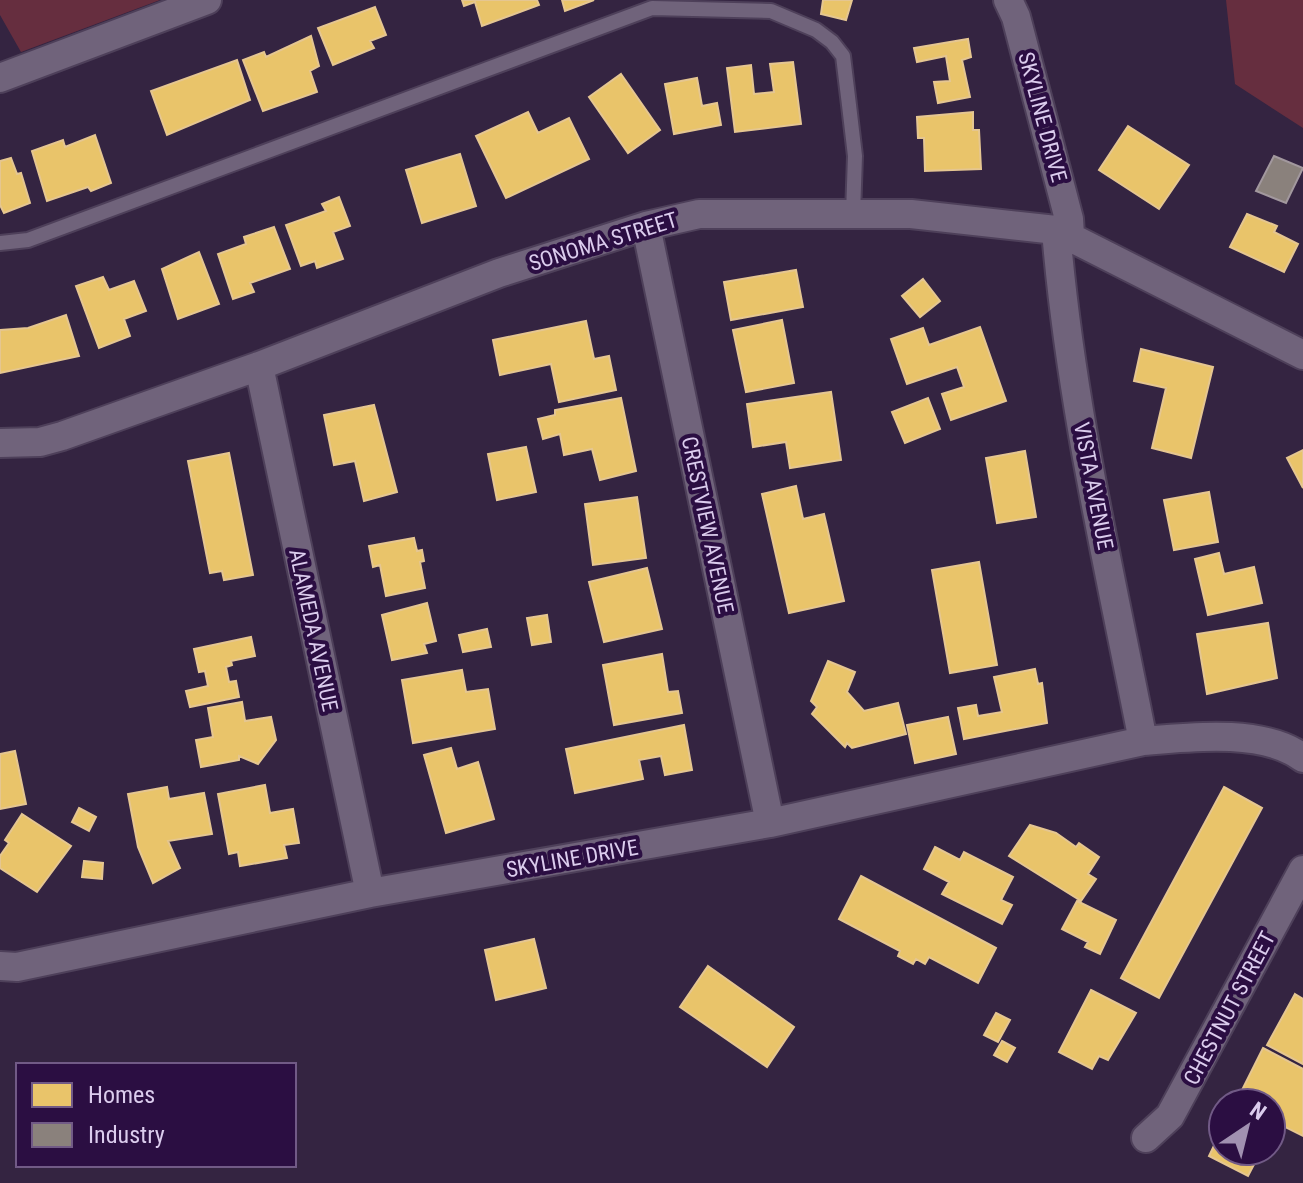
<svg xmlns="http://www.w3.org/2000/svg" width="1303" height="1183" viewBox="0 0 1303 1183" font-family="'Roboto Condensed',sans-serif">
	<rect width="100%" height="100%" fill="#342441"/>
	<path fill="#662e3f" d="M0,0H160L21,52L0,15Z
		M1226,0H1303V128L1235,84Z"/>
	<path fill="#e9c46a" stroke="#e5c691" stroke-width="2" d="M462,0H537L539,5L482,26L475,2L464,6Z
		M562,0H594L565,11Z
		M823,0H852L846,20L821,14Z
		M375,7L386,35L370,41L374,48L333,65L318,28Z
		M311,36L319,66L310,71L317,92L263,111L243,60L264,52L266,57Z
		M968,39L971,57L962,60L970,97L938,103L934,82L950,81L946,56L917,62L914,48Z
		M237,60L250,100L167,135L151,91Z
		M793,62L801,124L735,132L727,68L751,65L754,94L774,92L770,64Z
		M621,74L660,130L628,153L589,97Z
		M697,78L702,106L717,103L721,125L674,134L665,84Z
		M528,112L538,133L569,118L589,159L506,198L476,136Z
		M973,112V130H979L981,169L925,171L924,138H918L917,117Z
		M1128,126L1189,165L1159,209L1099,170Z
		M95,135L111,183L91,191L88,187L47,201L32,151L63,140L65,147Z
		M460,154L476,206L422,223L406,170Z
		M11,158L17,174L21,173L30,203L4,213L0,205V161Z
		M339,197L350,226L333,232L343,259L317,268L315,261L301,266L286,225L326,211L322,204Z
		M1247,214L1277,226L1274,232L1298,244L1284,272L1230,247Z
		M274,227L290,269L250,283L254,292L233,299L218,254L246,244L244,237Z
		M199,252L219,304L178,319L162,269Z
		M796,270L803,307L731,320L724,282Z
		M103,277L109,290L134,281L146,311L124,319L130,336L99,348L76,286Z
		M923,279L940,301L920,317L902,296Z
		M66,315L79,356L0,373V330L28,328Z
		M782,320L794,383L746,392L733,330Z
		M586,321L594,359L609,356L616,390L559,402L551,364L500,375L493,340Z
		M980,327L1006,401L951,420L942,394L964,387L957,367L907,384L891,339L923,328L929,345Z
		M1141,349L1213,367L1191,458L1152,448L1166,388L1134,381Z
		M831,392L841,460L790,468L786,442L753,447L747,404Z
		M621,398L636,471L600,480L592,449L564,455L560,434L543,439L538,419L555,415V410Z
		M928,398L940,429L905,443L892,412Z
		M374,405L397,492L364,501L355,461L334,465L324,415Z
		M526,447L536,492L497,500L488,454Z
		M1303,450V488L1287,458Z
		M1025,451L1036,517L997,523L986,458Z
		M229,453L253,575L224,580L222,571L210,573L188,461Z
		M796,486L803,519L824,514L844,601L789,613L762,494Z
		M1209,492L1218,542L1174,550L1164,500Z
		M637,497L646,558L593,565L585,504Z
		M414,538L417,551L422,550L424,561L420,562L425,588L386,596L380,565L373,567L369,546Z
		M1219,553L1224,574L1254,567L1262,603L1208,615L1195,559Z
		M979,562L997,665L950,673L932,570Z
		M647,568L662,629L604,642L589,582Z
		M427,603L436,641L424,644L427,653L392,660L382,615Z
		M547,615L551,642L532,645L527,618Z
		M1268,623L1277,678L1207,694L1197,634Z
		M487,629L491,647L463,652L459,635Z
		M251,637L255,656L231,661L232,665L226,667L229,682L236,681L239,697L190,707L186,691L208,686L205,671L199,672L194,649Z
		M662,654L668,692L678,691L682,713L614,725L603,665Z
		M828,661L855,672L847,692L864,711L898,703L906,734L852,748L847,743L845,747L812,714L817,707L811,701Z
		M1035,669L1038,684L1042,683L1047,723L964,739L958,708L976,705L978,716L1002,712L994,677Z
		M462,670L466,692L488,689L495,729L413,743L402,680Z
		M242,702L245,721L271,717L276,740L258,764L239,756V760L201,767L196,740L213,737L208,708Z
		M948,717L956,754L915,763L907,725Z
		M684,725L692,770L665,775L661,756L639,760L643,779L575,793L566,749Z
		M451,748L457,769L478,762L494,819L446,833L424,755Z
		M15,751L26,804L0,809V754Z
		M265,785L270,813L293,809L299,843L284,845L287,858L240,866L238,852L229,854L218,794Z
		M167,787L169,799L204,793L212,834L168,841L180,868L153,883L138,847L128,794Z
		M1224,787L1262,808L1159,998L1121,978Z
		M79,808L96,817L89,831L72,822Z
		M22,814L71,846L37,892L0,868V856L9,843L5,840Z
		M1030,825L1056,833L1076,847L1079,843L1099,857L1088,874L1096,879L1081,901L1009,856Z
		M935,847L960,860L964,852L1013,877L1001,900L1012,905L1002,924L942,894L949,882L924,869Z
		M84,861L103,863L102,879L82,877Z
		M861,876L996,948L978,983L929,957L925,964L916,959L913,964L898,956L900,951L839,919Z
		M1077,901L1116,920L1100,954L1085,947L1088,942L1062,929Z
		M534,939L546,988L496,1000L485,950Z
		M708,966L794,1027L767,1067L680,1007Z
		M1091,990L1136,1013L1108,1060L1099,1056L1092,1069L1059,1052Z
		M1295,994L1303,999V1064L1267,1045Z
		M996,1013L1010,1020L998,1042L984,1035Z
		M1002,1041L1015,1048L1007,1062L994,1055Z
		M1263,1048L1303,1069V1136L1271,1120V1103H1240L1237,1100Z
		M1223,1127V1151H1261L1248,1176L1209,1156Z"/>
	<path fill="#8a817c" stroke="#a2989e" stroke-width="2" d="M1274,156L1303,168L1286,203L1256,191Z"/>
	<g fill="none" stroke-linecap="round" stroke-linejoin="round">
		<defs>
			<path id="service" d="M0,243L28,240L652,8L771,11L816,30L832,42L843,56L849,105L855,156L853,214"/>
			<path id="minor" d="M1008,0L1016,17L1069,219L1070,235
				M0,78L207,0
				M646,226L770,823
				M1056,230C1070,402 1110,572 1143,741
				M259,366L370,893
				M0,443L40,442L62,436L259,366L499,273L646,226L699,214H911L1056,230L1303,355
				M0,966L17,967L370,893L770,823L1143,741C1189,737 1264,728 1303,758
				M1146,1138L1170,1116L1303,870"/>
		</defs>
		<use href="#service" stroke="#4e405a" stroke-width="18"/>
		<use href="#minor" stroke="#4e405a" stroke-width="32"/>
		<use href="#service" stroke="#70637b" stroke-width="14"/>
		<use href="#minor" stroke="#70637b" stroke-width="28"/>
	</g>
	<g text-anchor="middle" stroke-width="8" stroke-linejoin="round" paint-order="stroke">
		<g font-size="22" fill="#dbcced" stroke="#2b0e42">
			<text transform="translate(1043 117) rotate(75)" y="8">SKYLINE DRIVE</text>
			<text transform="translate(603 241) rotate(-17)" y="8">SONOMA STREET</text>
			<text transform="translate(1094 486) rotate(79)" y="8">VISTA AVENUE</text>
			<text transform="translate(708 525) rotate(78)" y="8">CRESTVIEW AVENUE</text>
			<text transform="translate(314 630) rotate(78)" y="8">ALAMEDA AVENUE</text>
			<text transform="translate(572 858) rotate(-10)" y="8">SKYLINE DRIVE</text>
			<text transform="translate(1229 1008) rotate(-62)" y="8">CHESTNUT STREET</text>
		</g>
	</g>
	<rect x="16" y="1063" width="280" height="104" fill="#2b0e42" stroke="#715a86" stroke-width="2"/>
	<rect x="32" y="1083" width="40" height="24" fill="#e9c46a" stroke="#715a86" stroke-width="2"/>
	<text x="88" y="1103" font-size="24" fill="#dbcced">Homes</text>
	<rect x="32" y="1123" width="40" height="24" fill="#8a817c" stroke="#715a86" stroke-width="2"/>
	<text x="88" y="1143" font-size="24" fill="#dbcced">Industry</text>
	<g transform="translate(1247 1127) rotate(35)"><circle r="38" fill="#2b0e42" stroke="#715a86" stroke-width="2"/>
	<path d="M0-6L14 30L0 20L-14 30Z" fill="#a191b1"/>
	<text y="-12" font-size="22" font-weight="bold" text-anchor="middle" fill="#dbcced">N</text>
	</g>
</svg>
